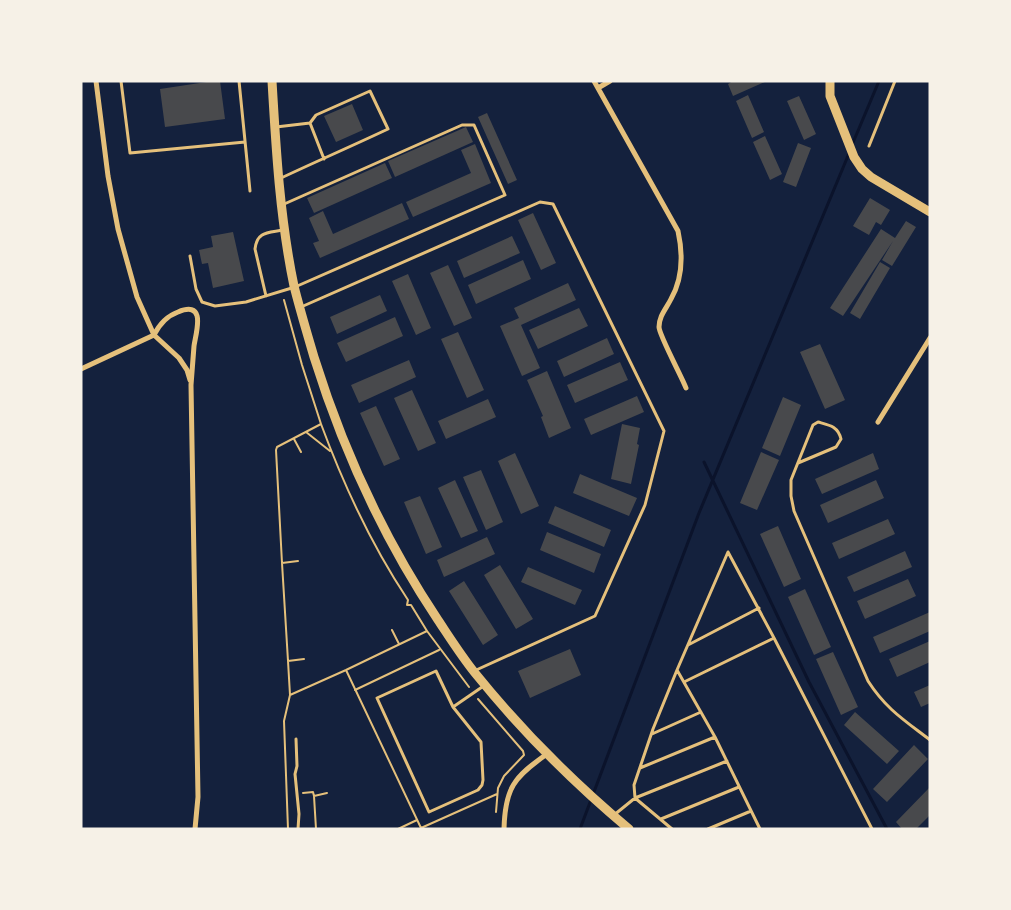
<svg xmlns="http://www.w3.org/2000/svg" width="1011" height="910" viewBox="0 0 1011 910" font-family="'Golos Text',sans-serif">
	<rect width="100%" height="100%" fill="#14213d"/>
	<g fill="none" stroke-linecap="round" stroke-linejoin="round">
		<path stroke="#0b132b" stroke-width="3" d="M852,145L879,81
			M704,462L809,682L887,829
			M580,829L699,513L850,151"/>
	</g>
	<path fill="#48494c" d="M213,81H220L225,119L165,127L160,89Z
		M733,81H767L733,96L728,84Z
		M748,95L764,132L752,138L736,101Z
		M799,96L816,134L804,140L787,101Z
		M352,104L363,130L336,142L324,116Z
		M487,113L517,180L508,184L478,117Z
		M466,127L473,142L395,177L388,161Z
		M765,136L782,174L770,180L753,142Z
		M798,143L811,148L796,187L783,182Z
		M475,144L491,183L413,217L406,202L471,173L461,150Z
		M385,163L392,178L314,213L307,198Z
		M870,198L890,210L881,225L876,222L869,235L853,226Z
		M402,203L409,219L320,258L313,243L319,241L309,218L323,211L333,234Z
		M533,213L556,263L541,270L518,220Z
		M906,221L916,227L892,266L882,260L893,241L843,316L830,308L881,229L895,238Z
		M233,232L244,281L213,288L208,263L202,264L199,250L213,247L211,236Z
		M512,236L520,253L464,278L457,261Z
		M523,260L531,279L476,304L468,285Z
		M880,262L890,268L860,319L850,313Z
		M448,265L472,318L454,326L430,273Z
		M408,274L431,328L416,335L392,281Z
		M568,283L576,300L521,325L540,368L522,376L500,326L519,318L514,308Z
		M380,295L387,311L337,334L330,317Z
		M579,308L588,326L538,349L529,330Z
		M395,317L403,336L346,362L337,343Z
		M458,332L484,390L467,398L441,339Z
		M607,338L614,354L564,377L557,361Z
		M820,344L845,400L825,409L800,352Z
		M409,360L416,377L359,403L351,385Z
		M620,362L628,380L575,403L567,385Z
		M547,371L571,428L549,438L541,417L543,416L527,380Z
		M412,390L436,443L418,451L394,398Z
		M637,396L644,412L591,435L584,419Z
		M783,397L801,405L780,456L762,448Z
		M488,399L496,417L446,439L438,421Z
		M376,406L400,459L384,466L360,413Z
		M622,424L640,428L637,444L639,445L631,484L611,479Z
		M761,452L779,460L757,510L740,503Z
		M515,453L539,506L521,514L498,461Z
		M873,453L879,469L822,494L815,479Z
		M481,470L503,522L486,530L463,477Z
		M580,474L637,498L629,516L573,493Z
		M455,480L478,531L461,538L438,488Z
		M876,480L884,498L828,523L820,505Z
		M420,496L442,547L426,554L404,502Z
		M555,506L611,530L604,547L548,523Z
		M888,519L895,534L839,559L832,543Z
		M778,526L801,579L784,587L760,534Z
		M547,532L601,554L594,573L540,550Z
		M487,537L495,554L444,577L437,560Z
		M905,551L912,567L854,592L847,577Z
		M500,565L533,619L516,629L484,575Z
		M528,567L582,590L575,605L521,582Z
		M908,579L916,596L865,619L857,601Z
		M464,581L498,635L483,645L449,591Z
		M805,589L831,647L814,655L788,597Z
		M930,612V631L880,653L873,637Z
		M930,641V662L897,677L889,659Z
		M570,649L581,675L530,698L518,671Z
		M833,652L858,707L841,715L816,659Z
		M930,685V703L921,707L914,692Z
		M855,712L899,751L887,764L844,725Z
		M914,745L928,759L887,802L873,789Z
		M930,787V815L916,829H902L896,822Z"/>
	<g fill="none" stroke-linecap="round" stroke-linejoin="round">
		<path stroke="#e5c07b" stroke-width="2" d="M284,300L302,365L321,424
			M306,432L330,451
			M294,439L301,452
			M298,561L282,563L288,661L304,659
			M282,563L276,450L277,447L321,424C344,486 372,546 408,600L407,605H411L427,631L346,670L290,695
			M392,630L399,644
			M427,631L469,687
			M288,661L290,695L284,721L288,829
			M346,670L421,828L497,794
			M355,690L439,650
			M478,699L523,751L524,755L504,776L498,788L496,812
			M303,793L313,792L314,796
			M316,829L314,796L327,793
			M398,829L417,820"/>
		<path stroke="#e5c07b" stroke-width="3" d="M121,81L130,153L245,142
			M239,81L250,191
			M276,127L310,123
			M869,146L895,81
			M279,179C315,162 352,146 388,129L370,91L316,115L310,123L324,159
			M190,256L196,289L202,302L215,306L246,302L295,287L505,195L474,125H462L282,205
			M266,296L255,249C257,231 268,233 283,230
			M301,307L540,202L553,204L664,431L645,505L595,616L474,671
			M798,463L836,447L841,439C838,426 829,425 818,422L813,425L791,480V496L794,511L868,681C886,709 904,720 930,740
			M774,638L872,829
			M688,645L759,608
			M677,670L728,552L774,638L684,682
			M453,707L481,742L483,780L482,785L478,790L429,812L377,698L436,671L453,707L485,685
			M652,734L701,712
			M296,739L297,766L295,774L299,814L298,829
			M640,768L715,737
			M614,815L635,798L727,761
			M661,819L739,787
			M672,829L635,798L634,785L653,729L677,670L715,737L760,829
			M708,829L751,811"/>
		<path stroke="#e5c07b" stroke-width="5" d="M96,81L108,176L118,229L137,297L154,335L179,358L187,370L190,380
			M594,81L678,231C683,254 683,278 671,299C666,309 659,316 659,327C659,335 682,377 686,388
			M598,88L610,81
			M154,335C159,325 167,316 178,312C207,300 196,332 194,346C193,359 192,372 191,385L198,797L195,829
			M81,369L154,335
			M878,422L930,338
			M504,829C505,788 514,777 547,754"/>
		<path stroke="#e5c07b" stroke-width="9" d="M830,81V96L854,157L862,169L871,177L930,212"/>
		<path stroke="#e5c07b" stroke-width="9" d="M272,81C276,150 280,219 294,286C300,310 307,333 314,357C343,450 384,539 438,620C450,638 462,657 475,673C521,730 573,782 629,829"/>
	</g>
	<rect width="1011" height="910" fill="none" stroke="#f6f1e7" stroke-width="165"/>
</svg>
